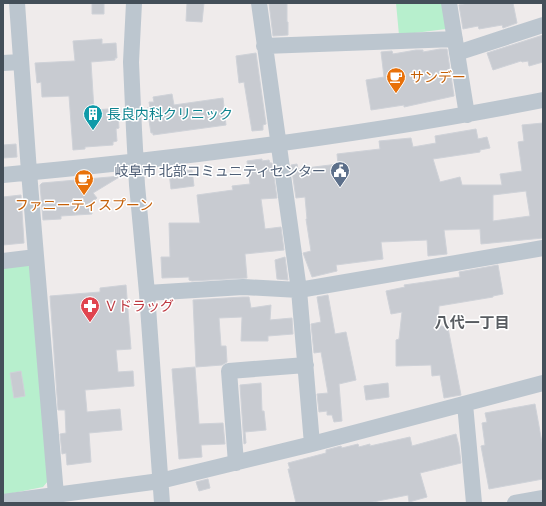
<svg xmlns="http://www.w3.org/2000/svg" width="546" height="506" viewBox="0 0 546 506" font-family="'Alegreya Sans','Noto Sans JP',sans-serif">
	<rect width="100%" height="100%" fill="#efebeb"/>
	<path fill="#b7efcd" d="M396,3H442L446,29L399,35Z
		M24,263L30,267L48,481L43,487L3,495V265Z"/>
	<path fill="#c8cbd1" stroke="#cfd2d8" fill-rule="evenodd" d="M92,3H104V14H92Z
		M187,3H204L202,22L186,21Z
		M269,3H287V22H288V35L273,36Z
		M468,3H513L517,23L503,28L502,25L479,29L478,26L463,29L459,5Z
		M543,35V62L529,66L528,61L522,62L521,61L493,70L487,53Z
		M102,39V44L116,43L117,58H115V60L91,62L94,110L108,109V111L113,110V114L118,113L119,128L116,129L117,141L113,142V145L85,147V149L73,150L69,96L42,97L41,82L37,83L35,63L75,61L73,41Z
		M440,49H447L454,96L404,107V105L371,110L366,80L384,77L381,52L392,51L393,54L416,50H423V52Z
		M256,53L266,124L263,125V130L252,131L244,82L239,83L236,56Z
		M172,94L174,105L223,98L226,125L153,135V133H151L147,108H150L149,102H154L153,97Z
		M543,123V238L481,244L480,229L444,230L447,254L428,256L427,240L381,242L383,259L336,265L337,271L312,277L303,253L311,251L306,219H307L305,197L296,198L291,165L297,164L298,169L338,164L337,154L380,149L379,141L411,138L413,147L436,143L435,136L476,129L478,139L487,137L490,148L480,150V152L433,159L440,182L460,177L462,185H502L500,174L522,171L518,142L524,141L522,125ZM526,191L530,216L493,221V195Z
		M16,144L17,157L3,158V145Z
		M262,159V161L269,160L270,163H272L277,198L261,199L265,229L281,227L284,250L245,254L247,278L192,281L189,280V277L162,278L161,257H170L169,223H200L197,195L233,190L232,186L250,184L247,161Z
		M192,170L194,186L171,189L169,173Z
		M121,176L93,193L97,198L92,202V214L61,216V219L43,220L40,185L42,183Z
		M21,195L24,243L3,245V197Z
		M285,257L288,280L277,279L275,260Z
		M498,265L503,294L493,296V297L439,306L438,325L448,328L461,395L444,398L440,375L432,376L431,365L396,366V340L399,339L402,312L391,314L386,291L405,287L404,285L460,277L459,272Z
		M126,285L131,349L116,350L118,372L133,371L134,386L85,390L87,412L120,409L122,430L89,433L91,462L67,465L66,453L62,454L60,434L66,433L65,410H58L50,296L100,292V288Z
		M328,295L335,334L346,332L356,380L339,384L342,421L334,422L332,415H327V411L319,412L317,394L328,393L321,352L314,353L311,324L321,322L317,297Z
		M243,297H249L251,308L271,305L270,320L292,318L293,334L268,336V341H241L242,317L219,318L221,346H226L227,362L222,365L196,367L193,300Z
		M195,367L199,424L223,423L225,444L201,445L202,457L179,459L172,369Z
		M21,371L25,396L14,398L10,373Z
		M261,383L262,411H264L266,430L245,432L246,443L244,444L240,385Z
		M388,383L389,397L366,400L364,386Z
		M535,404L543,448V479L489,489L481,446L485,445L482,423L487,422L485,413Z
		M456,434L459,446L461,463L420,473L427,497L409,502L408,495L368,503H296L288,469H290L288,463L326,453V450L341,446L342,448L358,444L359,447L370,444V446L410,437L412,446Z
		M208,479L210,488L199,491L196,482Z"/>
	<g fill="none" stroke-linecap="round" stroke-linejoin="round">
		<path stroke="#bcc6cf" stroke-width="16" d="M17,3L29,172L56,495
			M134,3L131,62L134,130L137,185L147,293L162,503
			M259,3L299,290L312,444
			M449,3L467,115
			M264,46L455,39
			M457,53L543,25
			M3,63L21,62
			M3,175C184,158 365,135 543,100
			M3,261L36,257
			M147,293L243,287L299,290L543,248
			M465,404L474,503
			M236,463L229,371L306,365
			M3,502L160,481L312,444L543,383
			M515,503L543,498"/>
	</g>
	<defs>
		<symbol id="cafe-pin" viewBox="-11 -11 22 30"><path d="M0 17L-7.5 6A9.5 9.5 0 1 1 7.5 6Z" fill="#e8710a" stroke="#fff"/><path d="M-5.5-4.5H6V0H3Q3 3.5 0 3.5H-2.5Q-5.5 3.5-5.5 0ZM3-3.2v2h1.7v-2ZM-6 4.5H4V6H-6Z" fill="#fff"/></symbol>
		<symbol id="building-pin" viewBox="-11 -11 22 30"><path d="M0 17L-7.5 6A9.5 9.5 0 1 1 7.5 6Z" fill="#0f9aa8" stroke="#fff"/><path d="M-4-6H4V6H1V3H-1V6H-4ZM-2.5-4.3h1.7v1.8h-1.7ZM.8-4.3h1.7v1.8H.8ZM-2.5-1h1.7V.8h-1.7ZM.8-1h1.7V.8H.8Z" fill="#fff"/></symbol>
		<symbol id="civic-pin" viewBox="-11 -11 22 30"><path d="M0 17L-7.5 6A9.5 9.5 0 1 1 7.5 6Z" fill="#5c6f8a" stroke="#fff"/><path d="M-.6-6.5H3V-4.5H.6V-3L4-1V1h2V6H-6V1h2V-1L-.6-3ZM-1.2 2.5V6h2.4V2.5Z" fill="#fff"/></symbol>
		<symbol id="pharmacy-pin" viewBox="-11 -11 22 30"><path d="M0 17L-7.5 6A9.5 9.5 0 1 1 7.5 6Z" fill="#e0444e" stroke="#fff"/><path d="M-2-6h4v4h4v4h-4v4h-4v-4h-4v-4h4Z" fill="#fff"/></symbol>
	</defs>
	<g fill-rule="evenodd">
		<use href="#cafe-pin" x="385" y="66" width="22" height="30"/>
		<use href="#building-pin" x="82" y="103" width="22" height="30"/>
		<use href="#civic-pin" x="329" y="160" width="22" height="30"/>
		<use href="#cafe-pin" x="73" y="168" width="22" height="30"/>
		<use href="#pharmacy-pin" x="79" y="295" width="22" height="30"/>
	</g>
	<g text-anchor="middle" stroke-width="3" stroke-linejoin="round" paint-order="stroke">
		<g font-size="14" fill="#c56008" stroke="#fff" text-anchor="start">
			<text x="410" y="82">サンデー</text>
			<text x="84" y="210" text-anchor="middle">ファニーティスプーン</text>
		</g>
		<g font-size="14" fill="#0d838f" stroke="#fff" text-anchor="start">
			<text x="107" y="119">長良内科クリニック</text>
		</g>
		<g font-size="14" fill="#4e5e75" stroke="#fff" text-anchor="end">
			<text x="326" y="176">岐阜市 北部コミュニティセンター</text>
		</g>
		<g font-size="14" fill="#be3a42" stroke="#fff" text-anchor="start">
			<text x="104" y="311">Ｖドラッグ</text>
		</g>
		<g font-size="15" font-weight="bold" fill="#585c61" stroke="#fff">
			<text x="472" y="328">八代一丁目</text>
		</g>
	</g>
	<rect width="546" height="506" fill="none" stroke="#444f59" stroke-width="8"/>
</svg>
